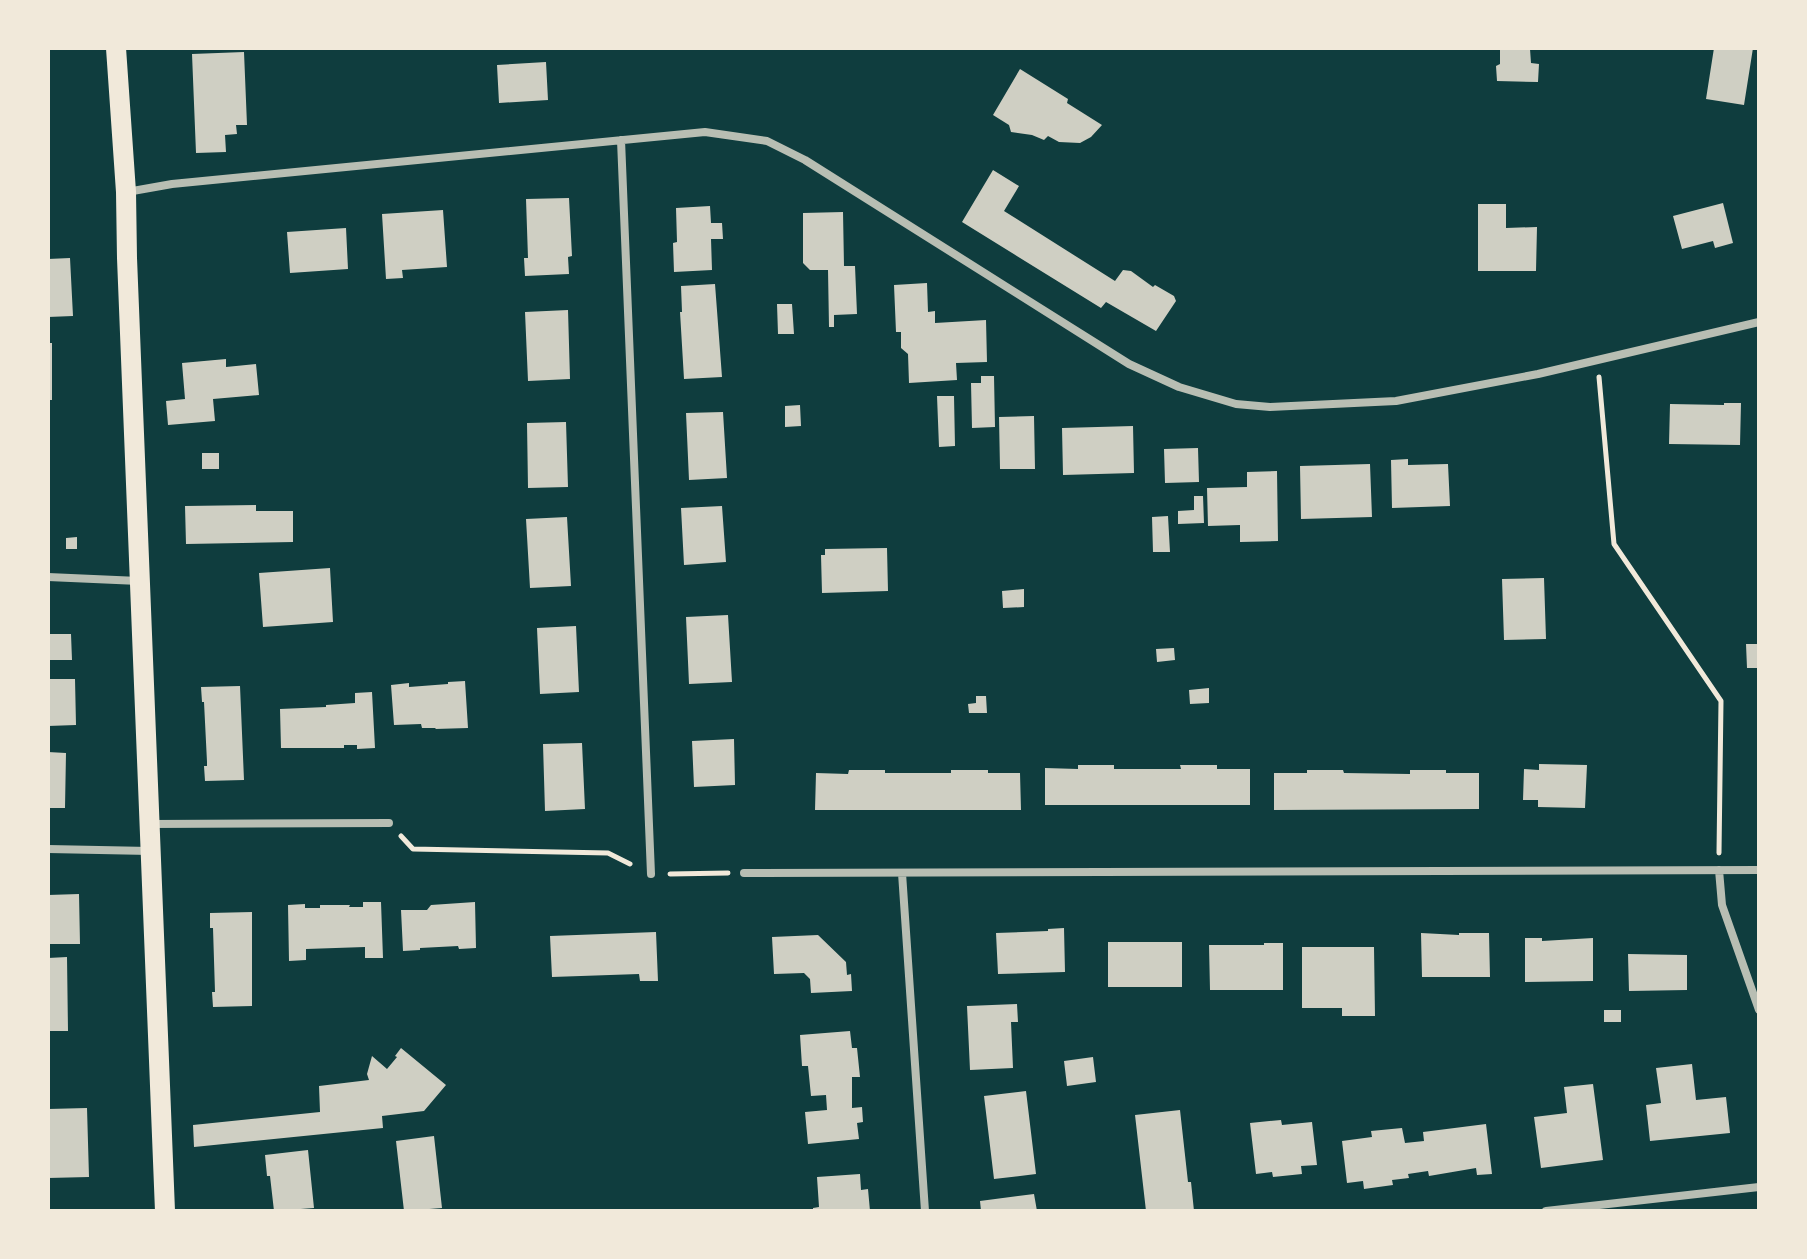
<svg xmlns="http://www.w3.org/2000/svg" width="1807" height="1259" viewBox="0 0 1807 1259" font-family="Figtree,sans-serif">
	<rect width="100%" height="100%" fill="#0f3d3e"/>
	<path fill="#cfcfc3" d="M1714,48H1753L1744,105L1706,99Z
		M1500,49H1530L1531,63L1539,64L1538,82L1497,81L1496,66L1500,64Z
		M244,52L247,125H236L237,134L225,135L226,152L196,153L192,54Z
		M546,62L548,100L499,103L497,65Z
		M1020,69L1068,99L1067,103L1102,125L1091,137L1080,143L1059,142L1048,136L1044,140L1032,135L1011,132L1009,125L993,115Z
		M993,170L1019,186L1004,211L1115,281L1123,270L1131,271L1153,287L1155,285L1174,296L1176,301L1156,331L1106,302L1101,308L962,222Z
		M569,198L572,256L568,257L569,274L525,276L524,258H528L526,199Z
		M1723,203L1733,243L1715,248L1713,241L1682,249L1673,216Z
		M1478,204H1506V228L1537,227L1536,271H1478Z
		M710,206L711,223H722L723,239H711L712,270L674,272L673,243L677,242L676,208Z
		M443,210L447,267L402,270L403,278L386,279L382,214Z
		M843,212L844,266H855L857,314L834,315V327H829L828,270H810L803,263V213Z
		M346,228L348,269L290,273L287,232Z
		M70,258L73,316L48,317V259Z
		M927,283L928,312L935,311V323L986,320L987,362L956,363L957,380L909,383L908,354L901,348V332H896L894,285Z
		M715,284L722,377L684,379L680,312H682L681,286Z
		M777,304H792L794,334H778Z
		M568,310L570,379L528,381L525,312Z
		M48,343H52V400H48Z
		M226,359V367L256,364L259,395L213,399L215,421L168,425L166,401L185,399L182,363Z
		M981,376H994L995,427L972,428L971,383H981Z
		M937,396H954L955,446L939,447Z
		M1724,403H1741L1740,445L1669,444L1670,404L1724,405Z
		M800,405L801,426L785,427V406Z
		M723,412L727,478L689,480L686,413Z
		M1034,416L1035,469H1000L999,417Z
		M566,422L568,487L528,488L527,423Z
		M1133,426L1134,473L1063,475L1062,428Z
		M1198,448L1199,482L1165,483L1164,449Z
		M202,453H219V469H202Z
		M1408,459V465L1448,464L1450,506L1392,508L1391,460Z
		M1370,464L1372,517L1301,519L1300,466Z
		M1277,471L1278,541L1240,542V525L1208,526L1207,488L1247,487V472Z
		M1194,496H1203L1204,523L1178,524V511L1194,510Z
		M256,505V511H293V542L186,544L185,506Z
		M722,506L726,562L684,565L681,508Z
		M1168,516L1170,552H1153L1152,517Z
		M567,517L571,586L530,588L526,519Z
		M77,537V549H66V538Z
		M887,548L888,591L822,593L821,555H825V549Z
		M330,568L333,622L263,627L259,573Z
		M1544,578L1546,639L1504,640L1502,579Z
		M1024,589V607L1003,608L1002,591Z
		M728,615L732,682L689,684L686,617Z
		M576,626L579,692L540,694L537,628Z
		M48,634H71L72,660H48Z
		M1746,644H1759V668H1747Z
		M1174,648L1175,660L1157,662L1156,649Z
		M48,679H75L76,725L48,726Z
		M465,681L468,728L435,729L436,728H422L421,724L394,725L391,685L409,683V687L448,684V682Z
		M240,686L244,780L205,781L204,766H207V762L204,702H202L201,687Z
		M1209,688V703L1190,704L1189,690Z
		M372,692L375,748L357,749V745H344V748H281L280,709L326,707V705L355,703V693Z
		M976,696H986L987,713H969L968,704L976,703Z
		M734,739L735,785L694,787L692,741Z
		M582,743L585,809L545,811L543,744Z
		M48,752L66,753L65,808H48Z
		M1539,764L1587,765L1585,808L1538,807V800H1523L1524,769L1539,770Z
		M1078,765H1114V769H1181L1180,765H1217V769H1250V805H1045V768L1078,769Z
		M849,770H885V773H951V770H988V773H1020L1021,810H815L816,773L848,774Z
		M1307,770H1343L1344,773L1410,774V770H1446V773H1479V809L1274,810V773H1307Z
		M79,894L80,944H48V895Z
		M363,902H381L383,958H365V947L306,949V960L289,961L288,905L305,904V908H320V905H350L349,907H363Z
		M475,902L476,948L459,949L458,946L420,948V950L403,951L401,910H427L431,905Z
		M252,912V1006L213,1007L212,992H215L213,928H210V913Z
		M1064,928L1065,972L998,974L996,933L1048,931V929Z
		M656,932L658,981H640L639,974L552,977L550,936Z
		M1421,933L1459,935V933H1489L1490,977H1422Z
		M818,935L846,962L847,975L851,974L852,991L811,993L810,979L804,973L774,974L772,937Z
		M1525,938H1542V941L1593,938V981L1525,982Z
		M1108,942H1182V987H1108Z
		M1264,943H1283V990H1210L1209,945H1264Z
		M1302,947H1374L1375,1016H1342V1008H1302Z
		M1628,954L1687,955V990L1629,991Z
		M67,957L68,1031H48V958Z
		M1017,1004L1018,1022H1011L1013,1068L970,1070L967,1006Z
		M1604,1010H1621V1022H1604Z
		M850,1031L852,1048H857L860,1077H852V1108L862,1107L863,1122L857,1123L859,1139L808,1144L805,1112L827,1110L826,1095L811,1096L808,1066H802L800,1035Z
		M401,1048L446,1085L424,1111L382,1116L383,1128L194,1147L193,1125L320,1112L319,1086L369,1080L367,1074L372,1056L387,1069L397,1057L395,1056Z
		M1093,1057L1096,1082L1067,1086L1064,1061Z
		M1692,1064L1696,1100L1726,1097L1730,1133L1650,1141L1646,1105L1661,1103L1656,1068Z
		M1593,1084L1603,1160L1541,1168L1534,1117L1567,1113L1564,1087Z
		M1026,1091L1036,1174L994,1179L984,1096Z
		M87,1108L89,1177L48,1178V1109Z
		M1180,1110L1188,1182H1191L1194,1211H1146L1135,1115Z
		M1281,1120L1282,1125L1312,1122L1317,1165L1301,1166L1302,1174L1273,1177L1272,1172L1256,1174L1250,1123Z
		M1486,1124L1492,1174L1477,1175L1476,1168L1429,1176L1428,1171L1408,1174L1409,1178L1392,1180L1393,1185L1364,1189L1363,1181L1347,1183L1342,1141L1372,1137L1371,1131L1402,1128L1405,1143L1424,1141L1423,1132Z
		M434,1136L442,1208L404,1211L396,1141Z
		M308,1150L314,1208L274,1211L270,1176H267L265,1155Z
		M860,1174L861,1190L868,1189L870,1211H813V1208L819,1207L817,1177Z
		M1034,1194L1037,1211H981L980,1201Z"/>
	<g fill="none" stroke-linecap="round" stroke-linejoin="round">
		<path stroke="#f1e9da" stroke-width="5" d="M1599,377L1614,544L1721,701L1719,853
			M401,836L413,849L608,853L630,864
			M670,874L728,873"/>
		<path stroke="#b8beb3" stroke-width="8" d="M621,140L651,874
			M127,192L172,184L705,132L767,141L805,160L1129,364L1179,387L1236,404L1270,407L1396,401L1538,374L1759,322
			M48,577L139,581
			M150,824L389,823
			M48,849L150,851
			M1719,870L1722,905L1759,1010
			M744,873L1759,870
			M902,873L925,1211
			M1546,1211L1759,1187"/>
		<path stroke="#f1e9da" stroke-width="20" d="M116,48L126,192L127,258L165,1211"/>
	</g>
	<rect width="1807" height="1259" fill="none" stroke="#f1e9da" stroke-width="100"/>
</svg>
